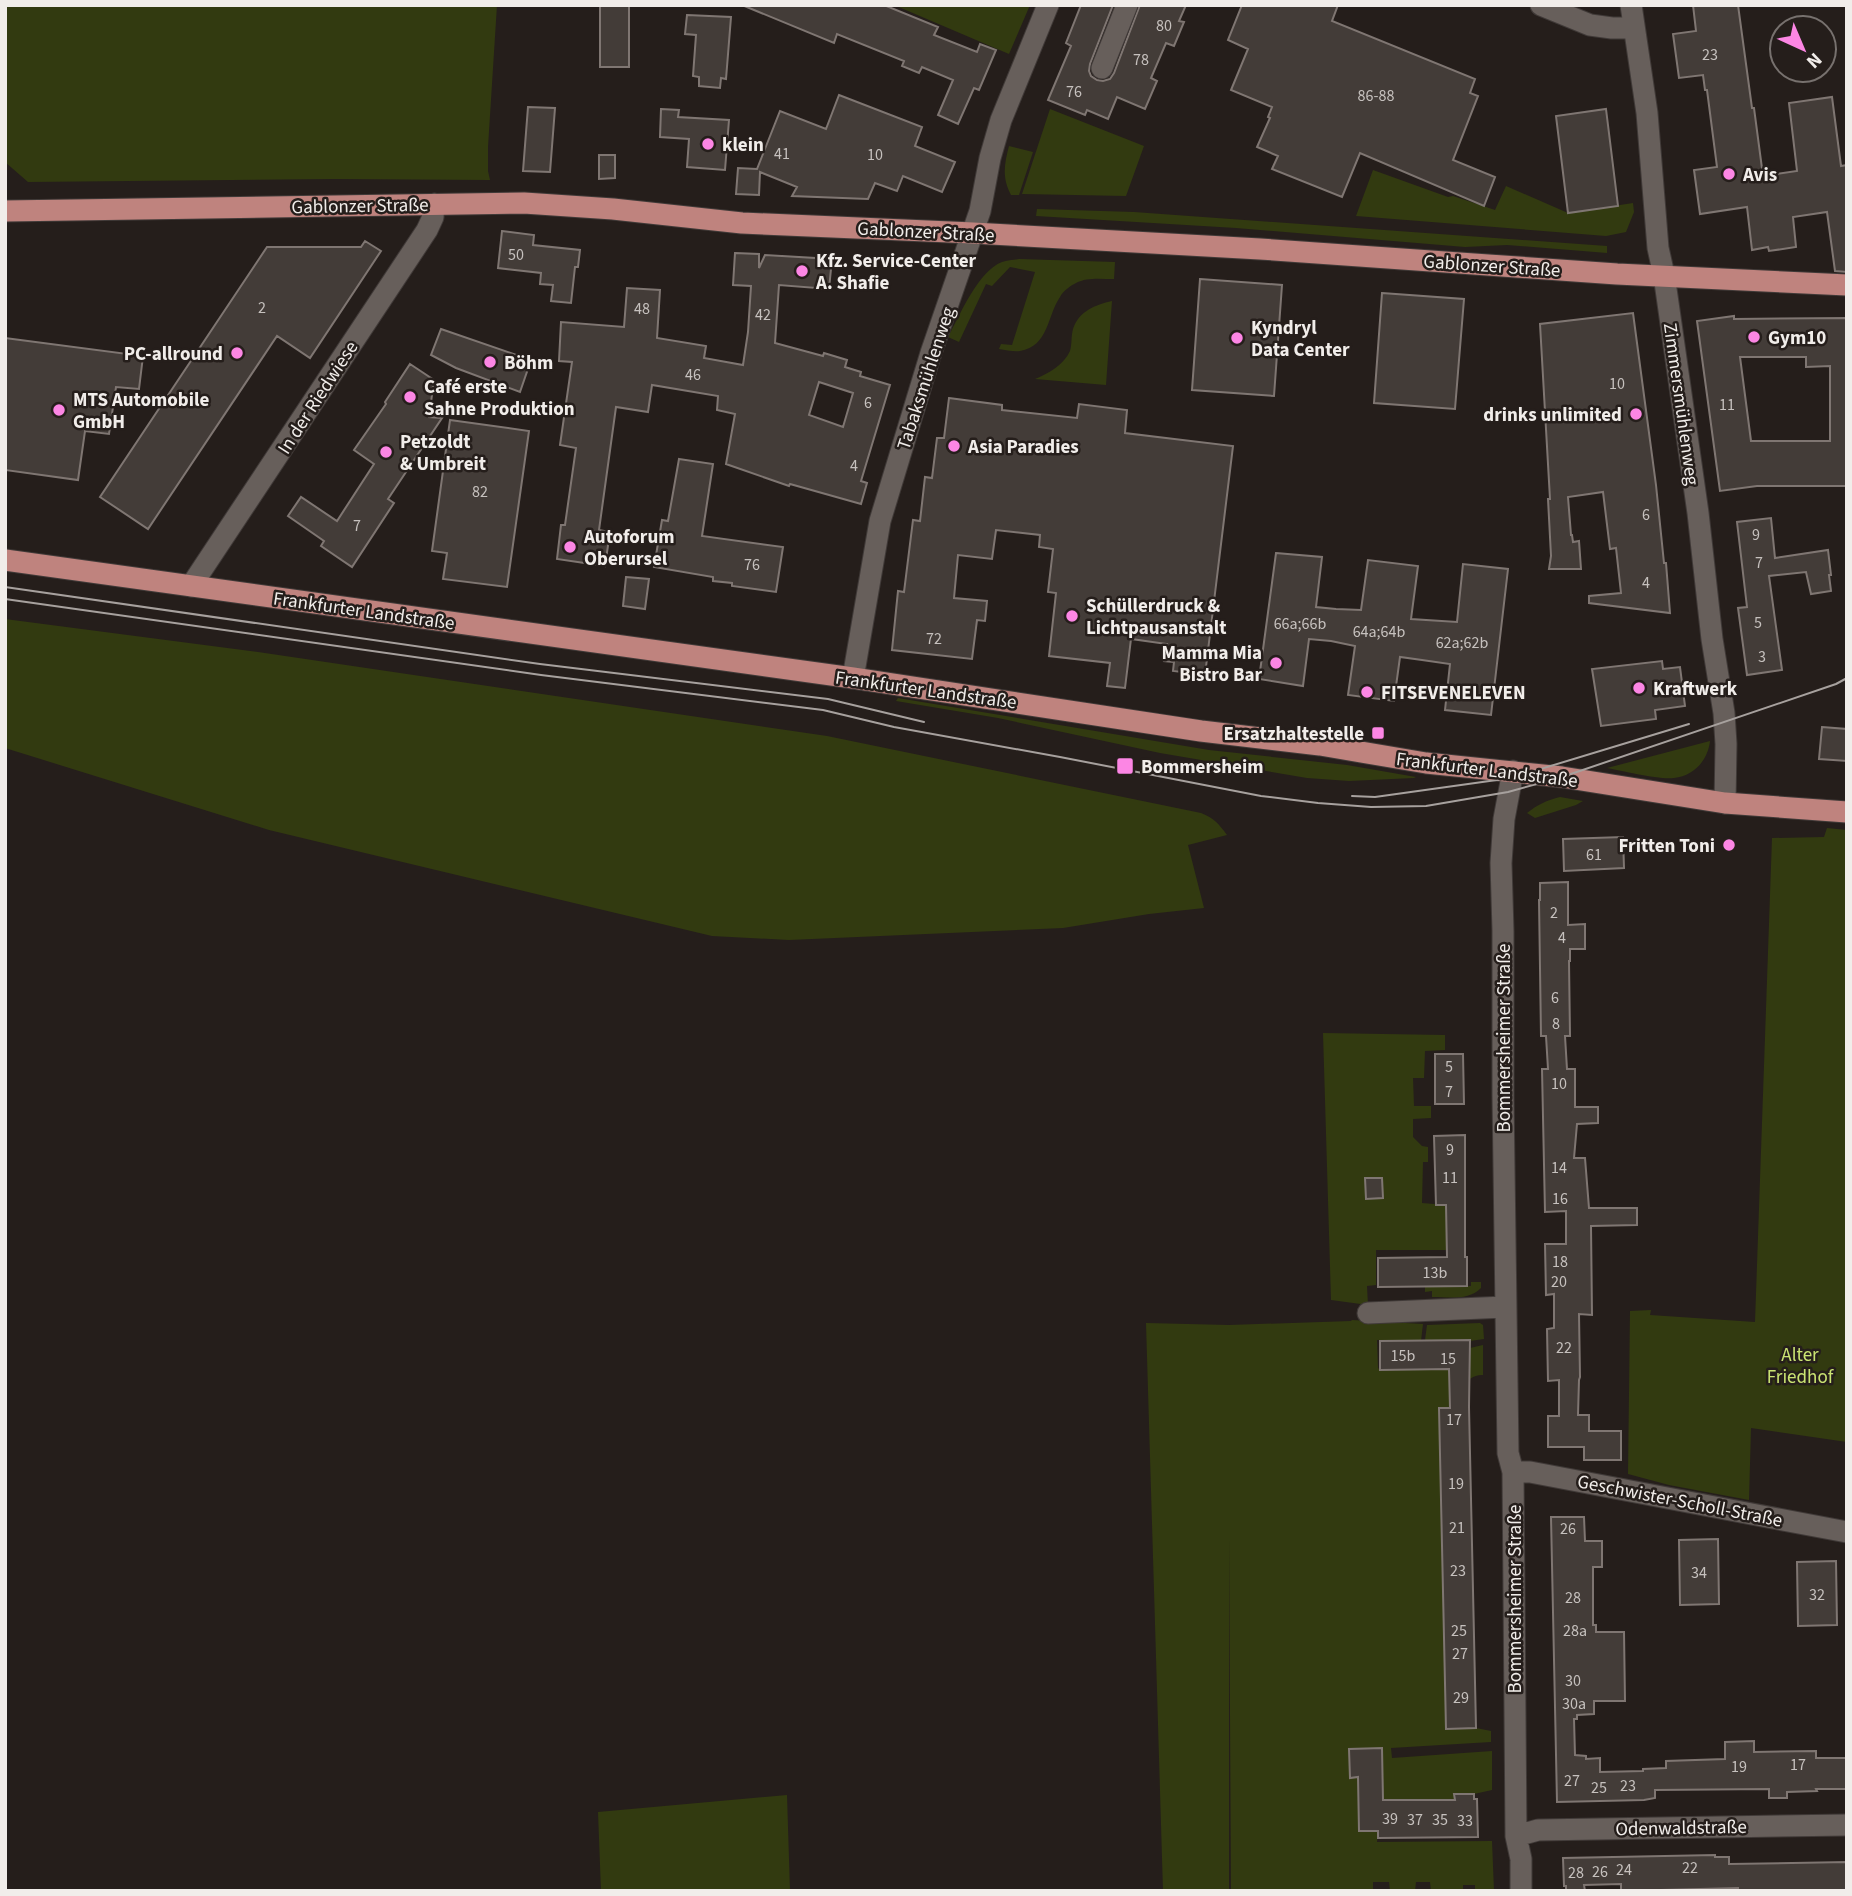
<svg xmlns="http://www.w3.org/2000/svg" width="1852" height="1896" viewBox="0 0 1852 1896" font-family="'Source Sans 3',sans-serif">
	<rect width="100%" height="100%" fill="#251e1b"/>
	<path fill="#323a10" d="M5,5H497L488,147V171L490,180L335,179L28,182L5,162Z
		M894,5H1030L1009,54Z
		M1050,109L1144,146L1126,196L1022,194Z
		M1009,146L1033,152L1019,195H1011C1002,178 1004,165 1009,146Z
		M1373,170L1448,197L1453,196L1495,210L1506,186L1568,213L1633,203L1634,212L1626,232L1606,236L1356,216Z
		M1037,209L1134,212L1607,246V253L1507,245L1465,247L1236,228L1036,216Z
		M1019,259L1115,262L1114,279C1101,279 1087,277 1076,283C1070,286 1063,291 1060,297C1047,316 1049,346 1020,351C1014,352 1006,350 999,349L1001,344L1012,345L1035,272L1010,267L992,286L986,284L959,342L948,337C960,315 978,271 1002,262C1007,260 1013,260 1019,259Z
		M1112,301L1106,385L1035,379C1047,374 1064,365 1070,351C1072,345 1071,336 1073,329C1079,311 1095,305 1112,301Z
		M5,619L258,652L827,736L1201,813C1214,818 1219,824 1227,835L1188,845L1204,908L1149,914L1063,928L789,940L712,936L269,830L5,748Z
		M898,698L1209,750L1347,765L1416,777L1414,778L1349,781L1307,778L1160,753L998,718L896,701Z
		M1710,741C1708,760 1694,776 1674,778C1660,780 1623,771 1607,768Z
		M1560,797L1583,801L1576,805L1535,818L1527,813C1537,805 1547,800 1560,797Z
		M1827,828L1847,830V1442L1751,1428L1749,1500L1669,1485L1628,1474L1630,1311L1651,1310L1650,1315L1755,1322L1772,838L1824,837Z
		M1323,1033L1445,1035V1050L1425,1051L1424,1078H1413L1414,1106H1431V1118L1413,1119V1137L1422,1146L1428,1147V1162H1423L1422,1203L1446,1205V1250H1376V1285L1367,1286L1368,1305L1331,1300Z
		M1471,1282H1481V1288C1468,1301 1449,1297 1432,1297V1291L1425,1292V1286H1471Z
		M1352,1320L1423,1324L1421,1341L1377,1340L1378,1368L1380,1370L1469,1369L1470,1348L1483,1345V1375C1465,1374 1458,1395 1450,1408L1439,1409L1446,1729L1476,1728L1491,1731V1742L1391,1748L1392,1758L1492,1751V1790L1474,1794H1455V1800L1378,1801L1359,1805V1830L1378,1831L1377,1842L1492,1841L1494,1891H1475V1885H1463V1891H1431L1430,1882H1416L1415,1891H1390L1389,1882H1373V1891H1231L1229,1536V1891H1163L1146,1323L1229,1325L1351,1321Z
		M1480,1323L1483,1325L1484,1339L1470,1341L1469,1340H1425L1427,1325Z
		M787,1795L790,1891H601L598,1812Z"/>
	<path fill="#433c38" stroke="#7f7672" stroke-width="2" fill-rule="evenodd" d="M600,5H629V67H600Z
		M742,5H884L938,27L934,35L977,52L980,44L996,50L979,90L974,88L958,124L938,115L953,80L922,67L919,73L902,66L904,61L837,34L834,43Z
		M1081,5H1113L1090,64L1089,71L1091,76L1097,80L1103,81L1110,79L1114,73L1140,5H1186L1179,21L1184,22L1174,46L1166,43L1151,78L1157,81L1145,109L1117,97L1108,119L1087,110L1085,115L1048,100L1071,46L1066,43Z
		M1242,5H1338L1332,21L1475,79L1470,93L1478,96L1453,160L1495,177L1484,206L1360,153L1342,197L1272,169L1278,156L1257,147L1270,118L1268,117L1272,107L1231,90L1248,49L1228,40Z
		M1693,5H1738L1752,108H1754L1763,176L1797,171L1789,103L1832,97L1841,166L1847,165V272L1835,271L1827,212L1793,217L1796,247L1769,251L1768,247L1752,250L1747,207L1700,214L1694,170L1717,167L1707,90H1705L1703,75L1679,78L1673,34L1696,31Z
		M687,15L731,17L726,79L721,78L720,88L699,86V77L693,76L696,35L685,34Z
		M839,95L922,127L915,146L955,162L942,192L903,176L897,191L875,183L868,199L792,196L797,187L760,172L759,195L736,194L738,168L757,169L780,111L826,129Z
		M528,107L555,108L550,172L523,171Z
		M661,109L679,110L678,117L729,120L725,170L687,167L689,139L660,137Z
		M1606,109L1618,206L1568,213L1556,116Z
		M599,155H615V178L599,179Z
		M502,231L534,235L533,245L580,250L578,267H575L571,303L551,301L553,285L540,284L541,273L498,268Z
		M365,241L381,251L310,358L277,336L148,529L100,497L267,247H361Z
		M735,253L759,254V268L765,255L832,259L829,289L779,285L775,343L823,356L824,353L847,360L845,367L861,372L860,376L890,385L861,481L867,483L861,504L790,484L789,486L726,464L735,414L717,410L718,396L652,385L648,412L616,407L599,530L610,532L605,566L557,559L561,525H565L576,448L560,445L572,362L559,361L561,322L624,327L627,288L660,290L657,338L706,346L704,358L743,365L748,332L751,286L733,285ZM819,382L853,393L843,427L809,415Z
		M1200,279L1282,285L1274,396L1192,390Z
		M1382,293L1464,299L1455,409L1374,403Z
		M1633,313L1656,485L1664,563H1666L1670,613L1589,603V596L1621,593L1616,548L1610,549L1603,492L1568,497L1571,535H1572L1573,542L1579,541L1581,569H1549L1551,556L1548,499H1550L1540,324Z
		M1734,316V319L1847,318V486H1757L1720,491L1697,321ZM1740,357H1806V367L1830,366V441H1751Z
		M441,329L531,360L520,392L456,368L431,355Z
		M5,338L143,356L139,389L116,387L109,434L85,431L78,480L5,470Z
		M410,364L434,380L429,417L442,418L388,499L394,503L352,567L321,546L324,541L288,516L301,497L337,521L374,464L354,450L386,404L385,402Z
		M949,398L1002,405V410L1077,418L1079,404L1127,410L1125,433L1233,446L1205,675L1173,671L1174,662L1164,661L1167,644L1131,639L1125,688L1107,686L1110,663L1049,656L1056,593L1048,592L1053,549L1039,547L1040,535L996,530L992,559L958,555L954,598L987,601L985,621L977,620L972,659L892,650L898,591L904,592L913,520L920,521L925,477L932,478L937,438H944Z
		M450,420L529,431L507,587L443,579L447,553L432,551Z
		M679,459L713,464L702,536L783,547L776,592L732,586V583L713,581V577L654,567L662,520L668,521Z
		M1771,518L1775,558L1828,550L1831,575H1829L1831,591L1811,594L1806,572L1769,576L1782,670L1747,675L1738,608L1747,607L1737,522Z
		M1276,553L1322,557L1316,607L1336,609L1361,610L1368,560L1418,566L1411,619L1457,622L1463,564L1508,569L1491,715L1445,710L1450,664L1422,660L1400,657L1394,701L1348,695L1355,646L1331,641L1309,639L1303,686L1259,679Z
		M626,577L649,579L645,609L623,606Z
		M1662,661L1663,669L1680,667L1685,706L1655,710L1656,719L1601,726L1592,669Z
		M1822,727L1847,729V761L1819,759Z
		M1623,837L1624,868L1564,871L1563,839Z
		M1568,882V925L1585,924V949H1570V961H1569L1570,1036H1565L1567,1069H1575V1107H1598V1123L1577,1124L1574,1158H1585L1589,1208H1637V1225L1591,1226L1592,1315L1579,1314L1580,1377L1579,1380L1578,1415H1589V1431H1621V1460H1584V1447H1548V1416H1559V1380L1548,1381L1547,1329L1554,1328V1294L1546,1295L1545,1244H1566V1211L1545,1212L1542,1069H1548L1546,1036H1541L1539,900H1540V883Z
		M1435,1054H1463L1464,1104H1435Z
		M1465,1135V1257H1467V1286L1378,1287V1258L1447,1257L1446,1205H1436L1434,1136Z
		M1365,1178H1382L1383,1198L1366,1199Z
		M1470,1340L1469,1407L1476,1728L1446,1729L1439,1408H1450L1449,1369L1380,1370V1341Z
		M1551,1517H1584L1585,1541H1602V1567H1593V1625H1596V1632H1624L1625,1701H1594V1714L1577,1715V1719H1574L1575,1755L1586,1756V1759L1600,1758V1772L1643,1771V1769L1666,1768V1761L1725,1759V1742L1754,1741V1752L1816,1751V1758H1847V1789H1816L1817,1791L1787,1792V1798H1769V1789L1655,1790V1798L1644,1800L1557,1802Z
		M1718,1539L1719,1604L1680,1605L1679,1540Z
		M1836,1561L1837,1625L1798,1626L1797,1562Z
		M1382,1748L1383,1800H1455L1454,1794H1474V1799H1477L1478,1837L1378,1838V1831H1359L1358,1777L1350,1778L1349,1749Z
		M1715,1855V1857H1729V1864L1847,1862V1891H1738V1888L1621,1891V1884L1584,1885L1585,1891H1566V1886H1564L1563,1858Z"/>
	<g fill="none" stroke-linecap="round" stroke-linejoin="round">
		<defs>
			<path id="minor" d="M1541,5L1590,25L1612,28H1633
				M1631,5L1647,113L1658,248L1664,275L1698,513L1712,639L1724,713L1726,744L1725,803
				M1102,68L1127,5
				M191,586L427,230L433,217L434,204
				M853,678L880,521L931,353L980,211L990,158L1001,120L1048,5
				M1513,771L1504,819L1501,863L1503,931V1096L1508,1453L1513,1472L1516,1836L1521,1859V1891
				M1368,1313L1505,1307
				M1513,1472H1530L1847,1532
				M1516,1836L1538,1830L1847,1825"/>
			<path id="major" d="M5,211L524,203L613,209L742,223L973,233L1260,249L1617,274L1847,285
				M5,560L853,678L1201,731L1320,745L1426,763L1562,777L1725,803L1847,812"/>
		</defs>
		<use href="#minor" stroke="#403a38" stroke-width="23"/>
		<use href="#major" stroke="#403a38" stroke-width="23"/>
		<use href="#minor" stroke="#675f5b" stroke-width="21"/>
		<use href="#major" stroke="#bf837e" stroke-width="21"/>
		<path stroke="#a7a19e" stroke-width="2" d="M5,587L540,664L828,699L924,722
			M5,599L541,675L823,710L894,727L1060,757L1261,796L1318,803L1371,807L1426,806L1508,792L1562,777L1836,684L1847,678
			M1352,796L1375,797L1511,778L1689,724"/>
	</g>
	<g fill="#fc86e4" stroke="#251e1b" stroke-width="2.5">
		<circle cx="708" cy="144" r="7"/>
		<circle cx="1729" cy="174" r="7"/>
		<circle cx="802" cy="271" r="7"/>
		<circle cx="1754" cy="337" r="7"/>
		<circle cx="1237" cy="338" r="7"/>
		<circle cx="237" cy="353" r="7"/>
		<circle cx="490" cy="362" r="7"/>
		<circle cx="410" cy="397" r="7"/>
		<circle cx="59" cy="410" r="7"/>
		<circle cx="1636" cy="414" r="7"/>
		<circle cx="954" cy="446" r="7"/>
		<circle cx="386" cy="452" r="7"/>
		<circle cx="570" cy="547" r="7"/>
		<circle cx="1072" cy="616" r="7"/>
		<circle cx="1276" cy="663" r="7"/>
		<circle cx="1639" cy="688" r="7"/>
		<circle cx="1367" cy="692" r="7"/>
		<rect x="1371" y="726" width="14" height="14" rx="3.5"/>
		<rect x="1116" y="757" width="18" height="18" rx="3.5"/>
		<circle cx="1729" cy="845" r="7"/>
	</g>
	<g text-anchor="middle" stroke-width="5" stroke-linejoin="round" paint-order="stroke">
		<g font-size="16" fill="#c6c1be">
			<text x="1164" y="31">80</text>
			<text x="1710" y="60">23</text>
			<text x="1141" y="65">78</text>
			<text x="1074" y="97">76</text>
			<text x="1376" y="101">86-88</text>
			<text x="782" y="159">41</text>
			<text x="875" y="160">10</text>
			<text x="516" y="260">50</text>
			<text x="262" y="313">2</text>
			<text x="642" y="314">48</text>
			<text x="763" y="320">42</text>
			<text x="693" y="380">46</text>
			<text x="1617" y="389">10</text>
			<text x="868" y="408">6</text>
			<text x="1727" y="410">11</text>
			<text x="854" y="471">4</text>
			<text x="480" y="497">82</text>
			<text x="1646" y="520">6</text>
			<text x="357" y="531">7</text>
			<text x="1756" y="540">9</text>
			<text x="1759" y="568">7</text>
			<text x="752" y="570">76</text>
			<text x="1646" y="588">4</text>
			<text x="1758" y="628">5</text>
			<text x="1300" y="629">66a;66b</text>
			<text x="1379" y="637">64a;64b</text>
			<text x="934" y="644">72</text>
			<text x="1462" y="648">62a;62b</text>
			<text x="1762" y="662">3</text>
			<text x="1594" y="860">61</text>
			<text x="1554" y="918">2</text>
			<text x="1562" y="943">4</text>
			<text x="1555" y="1003">6</text>
			<text x="1556" y="1029">8</text>
			<text x="1449" y="1072">5</text>
			<text x="1559" y="1089">10</text>
			<text x="1449" y="1097">7</text>
			<text x="1450" y="1155">9</text>
			<text x="1559" y="1173">14</text>
			<text x="1450" y="1183">11</text>
			<text x="1560" y="1204">16</text>
			<text x="1560" y="1267">18</text>
			<text x="1435" y="1278">13b</text>
			<text x="1559" y="1287">20</text>
			<text x="1564" y="1353">22</text>
			<text x="1403" y="1361">15b</text>
			<text x="1448" y="1364">15</text>
			<text x="1454" y="1425">17</text>
			<text x="1456" y="1489">19</text>
			<text x="1457" y="1533">21</text>
			<text x="1568" y="1534">26</text>
			<text x="1458" y="1576">23</text>
			<text x="1699" y="1578">34</text>
			<text x="1817" y="1600">32</text>
			<text x="1573" y="1603">28</text>
			<text x="1459" y="1636">25</text>
			<text x="1575" y="1636">28a</text>
			<text x="1460" y="1659">27</text>
			<text x="1573" y="1686">30</text>
			<text x="1461" y="1703">29</text>
			<text x="1574" y="1709">30a</text>
			<text x="1798" y="1770">17</text>
			<text x="1739" y="1772">19</text>
			<text x="1572" y="1786">27</text>
			<text x="1628" y="1791">23</text>
			<text x="1599" y="1793">25</text>
			<text x="1390" y="1824">39</text>
			<text x="1415" y="1825">37</text>
			<text x="1440" y="1825">35</text>
			<text x="1465" y="1826">33</text>
			<text x="1690" y="1873">22</text>
			<text x="1624" y="1875">24</text>
			<text x="1600" y="1877">26</text>
			<text x="1576" y="1878">28</text>
		</g>
		<g font-size="19" font-weight="bold" fill="#f1edea" stroke="#251e1b" text-anchor="start">
			<text x="722" y="151">klein</text>
			<text x="1743" y="181">Avis</text>
			<text x="816" y="267">Kfz. Service-Center<tspan x="816" dy="22">A. Shafie</tspan></text>
			<text x="1251" y="334">Kyndryl<tspan x="1251" dy="22">Data Center</tspan></text>
			<text x="1768" y="344">Gym10</text>
			<text x="223" y="360" text-anchor="end">PC-allround</text>
			<text x="504" y="369">Böhm</text>
			<text x="424" y="393">Café erste<tspan x="424" dy="22">Sahne Produktion</tspan></text>
			<text x="73" y="406">MTS Automobile<tspan x="73" dy="22">GmbH</tspan></text>
			<text x="1622" y="421" text-anchor="end">drinks unlimited</text>
			<text x="400" y="448">Petzoldt<tspan x="400" dy="22">&amp; Umbreit</tspan></text>
			<text x="968" y="453">Asia Paradies</text>
			<text x="584" y="543">Autoforum<tspan x="584" dy="22">Oberursel</tspan></text>
			<text x="1086" y="612">Schüllerdruck &amp;<tspan x="1086" dy="22">Lichtpausanstalt</tspan></text>
			<text x="1262" y="659" text-anchor="end">Mamma Mia<tspan x="1262" dy="22">Bistro Bar</tspan></text>
			<text x="1653" y="695">Kraftwerk</text>
			<text x="1381" y="699">FITSEVENELEVEN</text>
			<text x="1364" y="740" text-anchor="end">Ersatzhaltestelle</text>
			<text x="1141" y="773">Bommersheim</text>
			<text x="1715" y="852" text-anchor="end">Fritten Toni</text>
		</g>
		<g font-size="19" fill="#f1edea" stroke="#251e1b">
			<text transform="translate(360 205) rotate(-1)" y="7">Gablonzer Straße</text>
			<text transform="translate(926 231) rotate(3)" y="7">Gablonzer Straße</text>
			<text transform="translate(1492 265) rotate(4)" y="7">Gablonzer Straße</text>
			<text transform="translate(925 378) rotate(-72)" y="7">Tabaksmühlenweg</text>
			<text transform="translate(317 397) rotate(-57)" y="7">In der Riedwiese</text>
			<text transform="translate(1682 404) rotate(82)" y="7">Zimmersmühlenweg</text>
			<text transform="translate(364 610) rotate(8)" y="7">Frankfurter Landstraße</text>
			<text transform="translate(926 689) rotate(8)" y="7">Frankfurter Landstraße</text>
			<text transform="translate(1487 769) rotate(7)" y="7">Frankfurter Landstraße</text>
			<text transform="translate(1503 1038) rotate(-90)" y="7">Bommersheimer Straße</text>
			<text transform="translate(1680 1500) rotate(11)" y="7">Geschwister-Scholl-Straße</text>
			<text transform="translate(1514 1599) rotate(-90)" y="7">Bommersheimer Straße</text>
			<text transform="translate(1681 1827) rotate(-1)" y="7">Odenwaldstraße</text>
		</g>
		<g font-size="19" fill="#cae372" stroke="#251e1b">
			<text x="1800" y="1361">Alter<tspan x="1800" dy="22">Friedhof</tspan></text>
		</g>
	</g>
	<rect width="1852" height="1896" fill="none" stroke="#f1edea" stroke-width="14"/>
	<g transform="translate(1803 49) rotate(136)"><circle r="33" fill="#251e1b" stroke="#77716e" stroke-width="2"/>
	<path d="M0-5L12 26L0 18L-12 26Z" fill="#fc86e4"/>
	<text y="-10" font-size="19" font-weight="bold" text-anchor="middle" fill="#f1edea">N</text>
	</g>
</svg>
